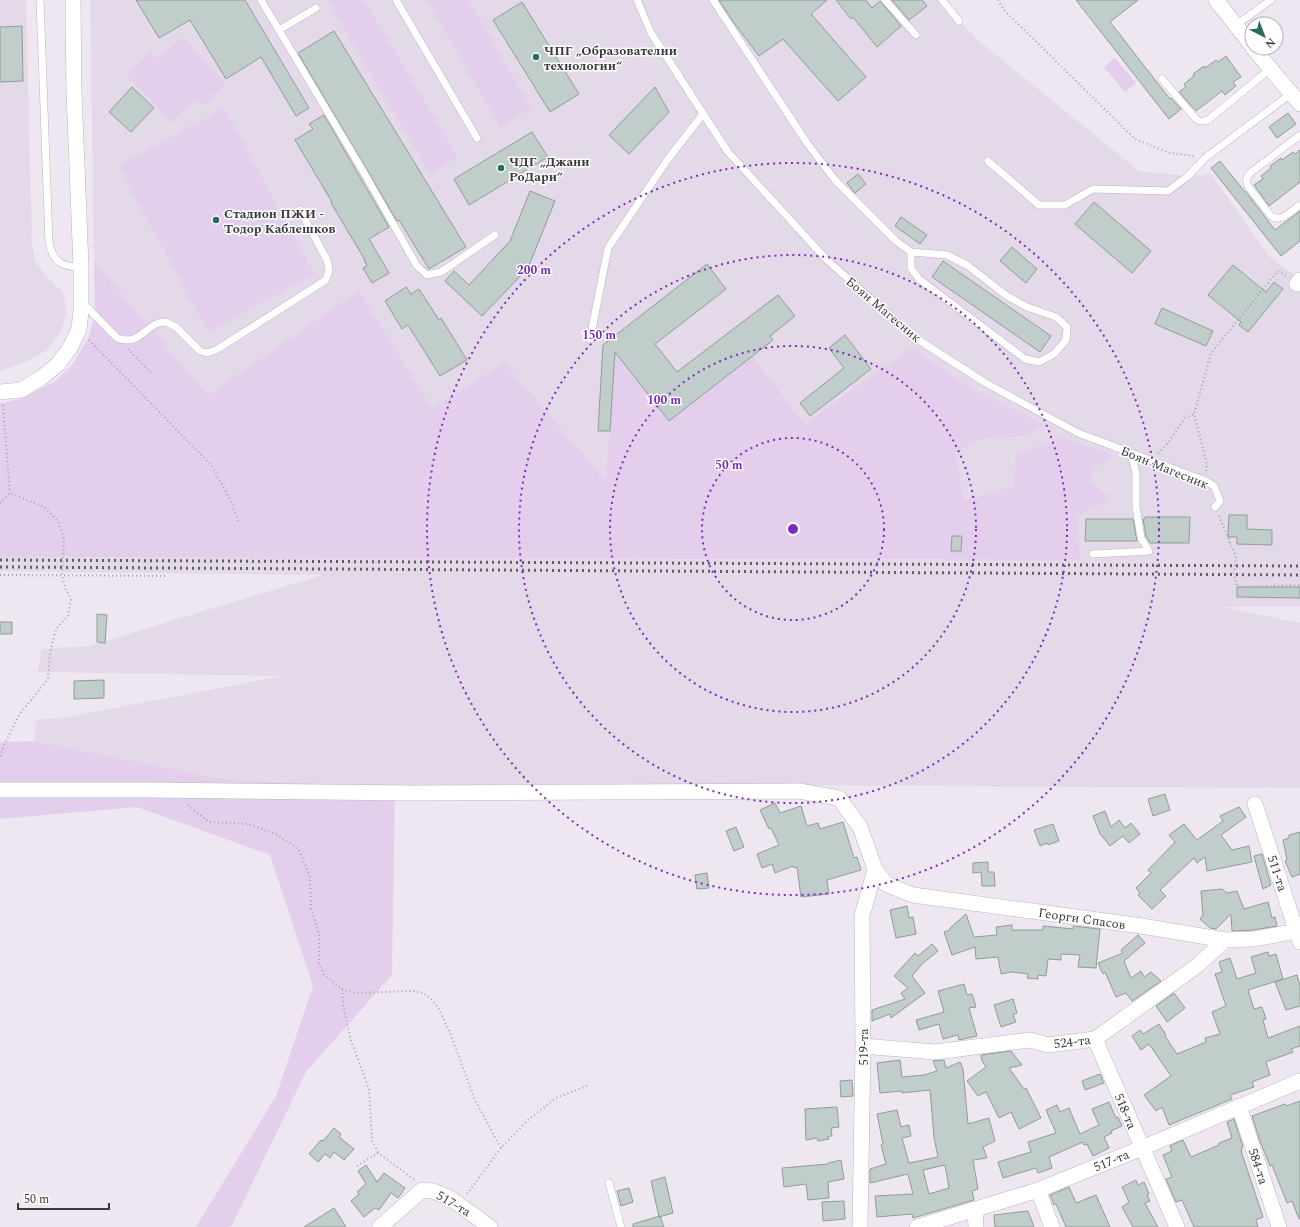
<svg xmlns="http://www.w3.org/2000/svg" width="1300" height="1227" viewBox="0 0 1300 1227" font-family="Spectral,serif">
	<rect width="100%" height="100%" fill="#eee7f1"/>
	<path fill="#e4d9e8" d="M0,0H26L32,243L35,261L46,276L63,292L67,312L60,334L47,350L28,361L0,371Z
		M90,0H942L959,21L979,41L1139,171L1188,176L1211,174L1270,257L1300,279V606L1222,607L1300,623V788L561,784L395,786L229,780L34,741L36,719L62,718L282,676L38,672L41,649L89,646L322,575L0,571V557L945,560L912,348L880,369L805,424L754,355L669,421L615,353L607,482L504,362L432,408L359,290L208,395L94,261Z"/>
	<path fill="#e3cfec" d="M327,0H364L458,157L430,174Z
		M427,0H469L531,109L500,127Z
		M182,37L226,84L203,106L196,99L171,122L126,74L150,51L158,59Z
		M1115,58L1136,83L1125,92L1104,67Z
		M224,108L315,274L208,332L118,166Z
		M94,261L208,395L359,290L432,408L504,362L606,481L615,352L669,421L753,355L805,424L880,369L912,348L976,391L1044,425L1028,436L985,438L955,452L964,501L1014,486L1016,455L1062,437L1113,455L1094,469L1089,480L1111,500L1078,515L1080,560L0,557V404L19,399L54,382L73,364L88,339L95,315Z
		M34,741L229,780L395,786L392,975L306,1072L232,1225L228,1227H196L276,1096L313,986L270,855L137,807L0,819V742Z"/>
	<path fill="#c0cdca" stroke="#909c99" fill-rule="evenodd" d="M136,0H245L309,108L296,116L261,57L226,79L190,20L159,38Z
		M719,0H827L811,14L866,77L838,101L783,39L759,56L732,20Z
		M836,0H866L872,8L880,1L901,26L877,47L853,17L851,19Z
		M892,0H922L927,6L909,20Z
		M1076,0H1138L1110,22L1170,99L1171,98L1181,109L1169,119Z
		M522,2L579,94L550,112L493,20Z
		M22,26L23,81L0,82V27Z
		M334,31L466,247L429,269L399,220L397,221L298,53Z
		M1226,56L1241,77L1233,82L1236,86L1225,95L1222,91L1196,111L1179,92L1186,87L1184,84L1194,76L1193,74L1204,66L1205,68L1216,60L1218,62Z
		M132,87L154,108L131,132L109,112Z
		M655,87L669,112L629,154L609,135Z
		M1288,113L1296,124L1277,138L1269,127Z
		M324,115L389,227L369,239L389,273L372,283L363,268L367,266L364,260H365L331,203L332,202L295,140L313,129L309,124Z
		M532,132L548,157L469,205L454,179Z
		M1300,150V182L1269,206L1254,185L1263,179L1261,176L1271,168L1270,166L1281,158L1282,160L1293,152L1295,154Z
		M1220,161L1245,192H1246L1275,230L1300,211V241L1281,256L1211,168Z
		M858,174L866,184L855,193L847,183Z
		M530,191L555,201L528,268L482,316L445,281L454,271L469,285L510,241Z
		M1094,202L1151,251L1132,273L1075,224Z
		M901,217L927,235L920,244L895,226Z
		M1012,247L1037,269L1026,283L1000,261Z
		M943,261L1051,336L1040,352L932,277Z
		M707,264L726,289L655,344L677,372L778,295L795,316L770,336L773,340L669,421L615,352L610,431H598L603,345Z
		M1233,265L1266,292L1274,282L1283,289L1248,332L1239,325L1241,322L1208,295Z
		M406,287L411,294L419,289L439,320L441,318L467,360L440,376L408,325L402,329L385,301Z
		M1162,308L1213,331L1206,346L1155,324Z
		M845,335L871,369L810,416L800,403L844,368L829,348Z
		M1229,515H1247V529L1272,530V545L1237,544V537H1228Z
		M1145,517H1190L1189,543H1150L1146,536L1143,519H1145Z
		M1086,519H1133L1137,541H1085Z
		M952,536H962L961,551H951Z
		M1237,587H1300V598L1237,597Z
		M97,614L107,615L105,643L97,642Z
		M0,622H12V634H0Z
		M104,680V698L74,699V681Z
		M1165,794L1170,810L1153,816L1148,799Z
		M775,803L780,813L801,806L807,826L818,823L820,829L843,822L854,858L857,857L861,870L827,880L829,894L801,897L797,867L794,868L793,866L775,873L772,864L762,868L757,854L779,845L771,828L769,829L760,810Z
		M1239,807L1246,817L1221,835L1232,850L1249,846L1252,862L1207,871L1205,857L1197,863L1194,858L1160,890L1166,896L1152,909L1138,895L1140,893L1136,888L1151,873L1148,870L1175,842L1169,835L1184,824L1197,840L1223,821L1220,816Z
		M1105,811L1111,827L1119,820L1125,828L1131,823L1140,834L1129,843L1123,836L1110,846L1100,834L1093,816Z
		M1053,824L1059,841L1048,845L1047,843L1040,846L1034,830Z
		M736,827L744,847L734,851L726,831Z
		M1300,832V874L1292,877L1285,861L1287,860L1283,840L1289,838V835Z
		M1262,854L1271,885L1263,889L1254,856Z
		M988,862V872H994L995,886H982L981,872L973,873V863Z
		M707,873L709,888L697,889L695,875Z
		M1222,889L1227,893L1237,891L1244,909L1268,902L1272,918L1275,917L1277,926L1253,930L1232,931L1231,914L1216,929L1210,928L1200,919L1203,915L1201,891Z
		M907,906L909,918L913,917L916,934L896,938L890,910Z
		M966,914L974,937L997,935L996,927L1012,925V930H1043V926L1073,929V926L1100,929L1096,968L1078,967L1080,955L1061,954V960L1048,959L1046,976L1038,975V979L1027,978L1028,974L1012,972L1001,974L998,957L976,959L975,947L952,955L944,932L950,930V928Z
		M1138,935L1145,943L1124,961L1131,978L1141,971L1144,977L1151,972L1161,981L1132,1001L1126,993L1116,997L1105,972L1103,974L1098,963L1123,953L1121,950Z
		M932,944L938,951L922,964L912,976L925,993L891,1018L890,1014L872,1021V1010L905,999L901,993L908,988L894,976L915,953L918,956Z
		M1268,952L1269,956L1276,954L1283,979L1248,990L1254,1009L1262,1007L1266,1019L1263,1020L1268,1038L1300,1026V1046L1291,1049L1293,1052L1266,1062L1270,1075L1252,1082L1254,1087L1230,1095L1232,1099L1169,1125L1162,1107L1156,1111L1144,1095L1171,1076L1149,1044L1141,1050L1132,1036L1140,1030L1143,1034L1159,1024L1166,1035L1165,1036L1177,1054L1206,1042L1205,1038L1220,1034L1212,1012L1226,1006L1215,974L1222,972L1219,962L1230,958L1237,979L1256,973L1251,957Z
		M1297,975L1300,986V1006L1286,1010L1275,982Z
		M964,984L967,995L972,994L976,1007L969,1008L977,1036L959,1040L958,1035L943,1039L939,1024L919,1030L916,1020L944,1012L938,991Z
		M1174,993L1185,1008L1167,1022L1156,1006Z
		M1013,999L1017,1013L1013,1015L1016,1022L1001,1027L994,1005Z
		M1011,1051L1022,1065L1009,1068L1024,1089L1026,1088L1041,1118L1019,1129L1011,1112L999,1118L986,1092L978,1096L967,1081L986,1067L982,1061L981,1055Z
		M900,1060L902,1077L924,1075L937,1071L933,1061L944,1060L946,1068L960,1062L963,1069L968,1124L989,1118L995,1141L983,1147L987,1158L973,1160L978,1189L972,1191L974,1200L913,1218L912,1214L877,1217L875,1196L913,1194L908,1174L870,1183V1169L886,1164L881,1145L883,1144L877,1114L897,1110L901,1127L909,1125L911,1136L902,1138L909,1163L938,1157L934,1137L930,1090L902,1093V1091L880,1093L877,1063ZM945,1165L949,1188L929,1194L923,1170Z
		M1100,1074L1104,1083L1085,1090L1082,1081Z
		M852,1080L853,1096L841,1097L840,1081Z
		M1300,1101V1219H1299L1292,1201L1287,1203L1272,1165L1270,1166L1260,1141L1252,1116L1285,1104L1286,1106Z
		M1109,1102L1116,1118L1118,1117L1122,1126L1111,1131L1112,1133L1104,1137L1109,1148L1093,1156L1087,1144L1084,1145L1083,1142L1049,1157L1052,1168L1038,1173L1036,1168L1003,1178L998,1162L1031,1152L1028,1142L1056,1133L1046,1110L1057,1105L1060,1112L1069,1108L1080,1134L1099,1125L1092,1109Z
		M837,1107L839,1127L831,1128L832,1136H828L829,1139L818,1141L817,1138L806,1140L805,1109Z
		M1234,1119L1243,1147L1241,1148L1242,1151H1241L1263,1217L1256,1220L1258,1227H1194L1182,1200L1176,1202L1166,1179L1172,1177L1163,1155L1172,1151L1170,1146L1183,1140L1191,1157L1219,1145V1143L1232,1138L1227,1122Z
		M334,1128L341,1134L339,1137L354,1149L344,1160L334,1152L330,1158L325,1154L318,1162L309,1154L321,1140L323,1141Z
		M841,1160L844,1179L828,1182L829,1198L808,1200L806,1184L784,1187L782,1168L828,1164V1163Z
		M366,1165L377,1182L384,1173L405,1188L398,1198L391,1193L379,1210L375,1208L364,1217L351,1201L359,1194L357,1192L366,1184L358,1171Z
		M665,1177L673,1213L659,1217L651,1181Z
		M1136,1180L1138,1185L1144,1182L1149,1194L1147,1195L1150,1201L1145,1203L1158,1227H1133L1122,1207L1129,1202L1122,1187Z
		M1069,1187L1076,1203L1096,1195L1110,1227H1066L1056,1204L1054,1205L1050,1195Z
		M629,1188L633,1202L621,1206L617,1191Z
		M844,1201L845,1219L823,1221L822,1202Z
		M334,1208L346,1227H304Z
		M1028,1211L1034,1227H995L994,1215Z
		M660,1216L664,1227H633V1224Z"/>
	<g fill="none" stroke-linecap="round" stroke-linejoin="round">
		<defs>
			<path id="service" d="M40,0L49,242C53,262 61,267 81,267
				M261,0L363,171L417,266L427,275L441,272L495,235
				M396,0L477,138
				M637,0L651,33L728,152L827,260L911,335L984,382L1078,433L1206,481L1214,486L1220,501L1215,507
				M713,0L807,143L835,180L896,241L911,252L947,255L967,265L1007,296L1027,307L1056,317L1067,327L1066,340L1054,354L1039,362L1025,359L919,279L911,268V252
				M885,0L916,35
				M942,0L959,21
				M1236,25L1271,0
				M279,30L316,8
				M1162,79L1196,119C1200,122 1203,122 1208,120L1270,69
				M1300,135L1250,173C1246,178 1246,181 1248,186L1271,216C1281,223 1291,211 1300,205
				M988,161L1039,205H1065L1093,189L1168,191L1188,176L1205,158L1292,93
				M82,302L117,338C137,345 141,332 156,324C159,323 163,322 166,322L176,327L200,351L207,353L216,350L326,280L329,270L327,260L300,210
				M590,339L608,248L668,159L703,114
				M1093,554L1149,551L1141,538L1136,507V473L1131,453
				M609,1183L621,1227"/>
			<path id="minor" d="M1216,0L1252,46
				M1253,48L1300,104
				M1297,284L1300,280
				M0,392L21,390L41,378L58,364L70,348L79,329L81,312V267L74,93L73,0
				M0,790H151L413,793L799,791L839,798L860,827L875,869L886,884L913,895L1142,926L1225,940L1254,939L1297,931
				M1255,804L1300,942
				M1095,1039L1177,1227
				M863,1046L935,1052L1030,1040L1048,1045L1095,1039L1198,965L1225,940
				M1239,1106L1279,1227
				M1038,1190L1052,1227
				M975,1209L976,1227
				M380,1227L422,1190L433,1191L450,1198L490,1227
				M860,1227L863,1046L862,916L875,869
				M917,1227L1038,1190L1142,1148L1300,1081"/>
		</defs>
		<use href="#service" stroke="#bbb5bf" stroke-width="8"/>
		<use href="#minor" stroke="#bbb5bf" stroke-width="16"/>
		<path stroke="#a49fa7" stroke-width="2" stroke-dasharray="1 3" stroke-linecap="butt" d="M998,0L1004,10L1135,139L1170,153L1194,156
			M89,340L211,465L230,499L239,524
			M128,349L153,375
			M3,405L10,493
			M1158,453L1168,443L1185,418L1194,414
			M1206,471L1207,465L1194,414L1211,353L1278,271L1286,276
			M0,503L10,493L44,507L58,521L64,539L62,575L65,588L71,599L68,616L56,629L50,654L48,679L19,715L4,745L0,759
			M1219,516L1236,557L1234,574L1237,587L1300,585
			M0,575L168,576
			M188,805L209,822L248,824L278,835L299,850L310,877L311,908L319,935V963L324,975L342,989L353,993L413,991L423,993L431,999L439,1009L450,1033L475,1100L501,1148
			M342,989L344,1010L351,1040L369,1089L372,1140L378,1153
			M357,1166L378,1153L415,1180
			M467,1194L501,1148L528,1120L556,1098L589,1085"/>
		<use href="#service" stroke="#fff" stroke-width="7"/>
		<use href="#minor" stroke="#fff" stroke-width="15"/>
		<path stroke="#615e63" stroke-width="3" stroke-dasharray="2 4" stroke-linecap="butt" d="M0,560L1300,566
			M0,567L1300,575"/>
	</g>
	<g fill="none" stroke="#7b2cbf" stroke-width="2" stroke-dasharray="2 4">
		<circle cx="793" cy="529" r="91"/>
		<circle cx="793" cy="529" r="183"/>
		<circle cx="793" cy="529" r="274"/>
		<circle cx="793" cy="529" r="366"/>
	</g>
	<g fill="#276c60" stroke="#fff" stroke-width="1.5">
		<circle cx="536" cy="57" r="4"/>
		<circle cx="501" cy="168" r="4"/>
		<circle cx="216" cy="220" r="4"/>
	</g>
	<g text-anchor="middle" stroke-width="3" stroke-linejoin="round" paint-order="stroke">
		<g font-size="13" font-weight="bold" fill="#3a383c" stroke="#fff" text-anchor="start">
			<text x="544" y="55">ЧПГ „Образователни<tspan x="544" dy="15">технологии“</tspan></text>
			<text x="509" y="166">ЧДГ „Джани<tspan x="509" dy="15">РоДари“</tspan></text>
			<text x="224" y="218">Стадион ПЖИ -<tspan x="224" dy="15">Тодор Каблешков</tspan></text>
		</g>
		<g font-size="13" fill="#3a383c" stroke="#fff">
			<text transform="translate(884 309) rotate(40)" y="5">Боян Магесник</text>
			<text transform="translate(1165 467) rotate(22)" y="5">Боян Магесник</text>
			<text transform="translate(1278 873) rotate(72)" y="5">511-та</text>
			<text transform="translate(1082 918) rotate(8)" y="5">Георги Спасов</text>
			<text transform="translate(1072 1041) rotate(-7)" y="5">524-та</text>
			<text transform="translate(863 1047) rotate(-90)" y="5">519-та</text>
			<text transform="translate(1126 1111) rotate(67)" y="5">518-та</text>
			<text transform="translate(1111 1160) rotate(-22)" y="5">517-та</text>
			<text transform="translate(1259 1166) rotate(72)" y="5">584-та</text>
			<text transform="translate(454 1203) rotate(31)" y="5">517-та</text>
		</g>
	</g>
	<circle cx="793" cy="529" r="6" fill="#7b2cbf" stroke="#fff" stroke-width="2"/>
	<g font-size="12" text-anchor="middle" font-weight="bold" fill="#7b2cbf" stroke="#fff" stroke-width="3" stroke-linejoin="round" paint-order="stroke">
		<text x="534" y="274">200 m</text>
		<text x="599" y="339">150 m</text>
		<text x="664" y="404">100 m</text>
		<text x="729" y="469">50 m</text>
	</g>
	<g transform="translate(1264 36) rotate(138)"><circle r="19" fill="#ffffff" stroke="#b0afb1"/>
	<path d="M0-3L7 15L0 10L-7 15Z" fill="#276c60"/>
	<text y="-6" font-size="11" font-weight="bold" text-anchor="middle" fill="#3a383c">N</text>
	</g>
	<path d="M18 1203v6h91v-6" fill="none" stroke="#3a383c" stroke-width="2"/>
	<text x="24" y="1203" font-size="12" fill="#3a383c" stroke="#ffffff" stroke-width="3" paint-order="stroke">50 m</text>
</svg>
